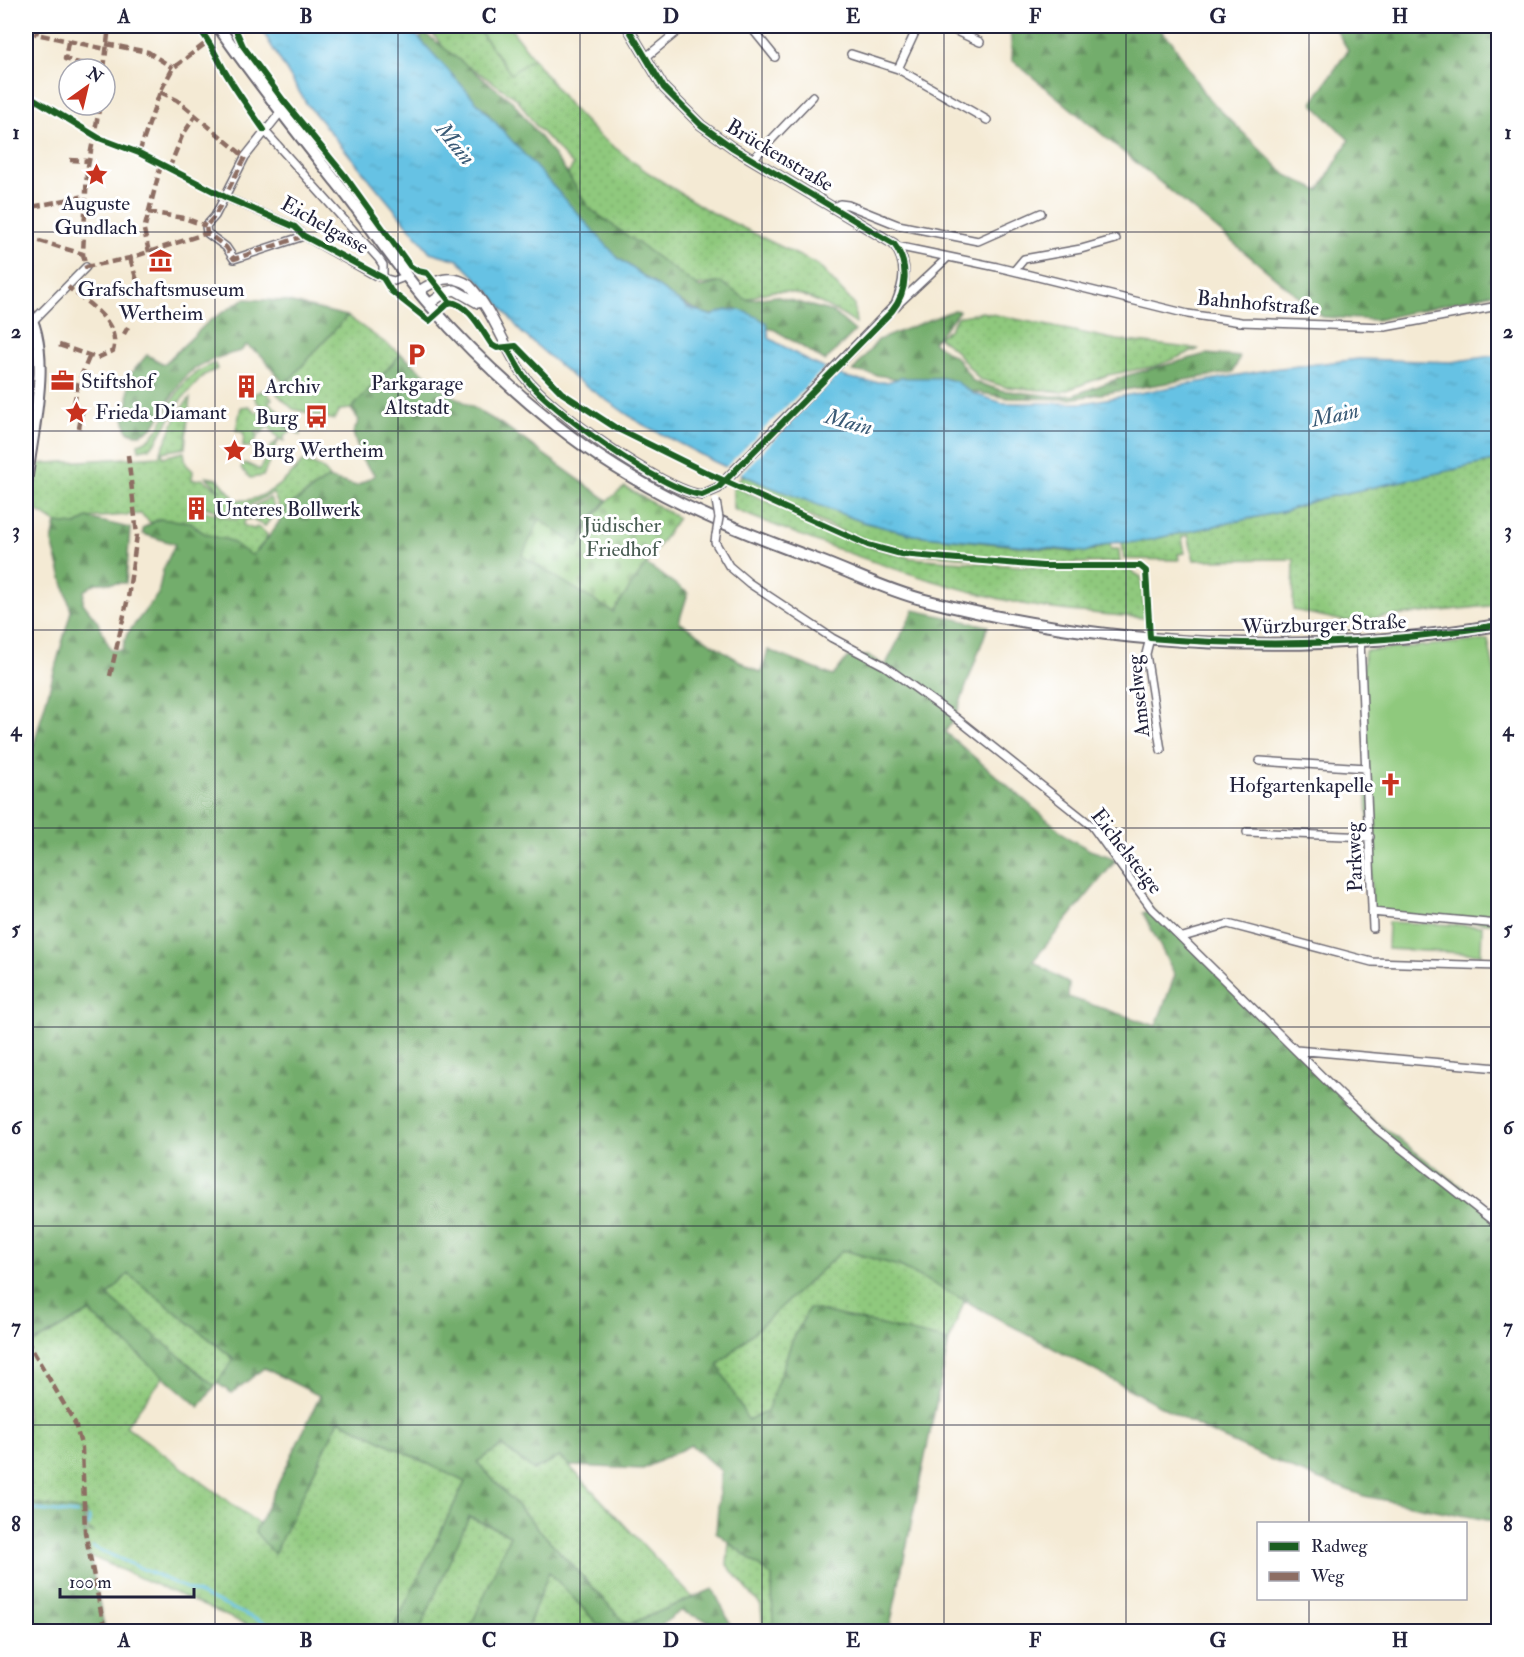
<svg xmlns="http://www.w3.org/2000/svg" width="1524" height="1657" viewBox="0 0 1524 1657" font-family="'IM FELL Double Pica',serif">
	<defs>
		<pattern id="grass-dots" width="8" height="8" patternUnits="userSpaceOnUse" patternTransform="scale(1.5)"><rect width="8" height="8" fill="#8fc97d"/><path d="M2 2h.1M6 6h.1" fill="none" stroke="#7bac6d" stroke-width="1.8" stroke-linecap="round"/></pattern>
		<pattern id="forest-firs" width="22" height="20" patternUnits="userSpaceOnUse" patternTransform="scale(1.5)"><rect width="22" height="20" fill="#73ad6c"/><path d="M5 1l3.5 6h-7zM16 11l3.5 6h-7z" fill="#5e8c5a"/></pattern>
		<pattern id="cemetery-stones" width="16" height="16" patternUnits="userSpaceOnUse" patternTransform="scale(1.5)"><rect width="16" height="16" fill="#8fc97d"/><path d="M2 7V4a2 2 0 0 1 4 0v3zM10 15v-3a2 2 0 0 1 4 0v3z" fill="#7bac6d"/></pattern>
		<pattern id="water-ripples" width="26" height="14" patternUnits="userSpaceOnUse" patternTransform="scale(1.5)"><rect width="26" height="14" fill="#66c2e4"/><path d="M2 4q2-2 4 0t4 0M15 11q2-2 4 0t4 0" fill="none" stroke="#58a6c4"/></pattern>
	</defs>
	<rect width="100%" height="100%" fill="#fff"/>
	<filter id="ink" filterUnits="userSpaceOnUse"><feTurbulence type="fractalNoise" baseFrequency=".0167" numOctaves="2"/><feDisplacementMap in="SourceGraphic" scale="12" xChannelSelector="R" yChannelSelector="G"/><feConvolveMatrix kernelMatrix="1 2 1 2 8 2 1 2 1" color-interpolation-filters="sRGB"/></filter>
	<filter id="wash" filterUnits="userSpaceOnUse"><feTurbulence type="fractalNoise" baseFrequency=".008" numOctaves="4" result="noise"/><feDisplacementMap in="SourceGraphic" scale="24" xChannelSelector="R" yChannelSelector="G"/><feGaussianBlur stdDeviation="1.35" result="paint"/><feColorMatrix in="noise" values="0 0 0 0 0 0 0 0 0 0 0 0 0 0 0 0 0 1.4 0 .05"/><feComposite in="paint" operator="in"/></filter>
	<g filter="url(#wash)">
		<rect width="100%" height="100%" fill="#f4ead4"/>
		<path fill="url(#grass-dots)" stroke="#58765c" stroke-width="1.5" d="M427,26H476L511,73L533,58L570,106L597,134L647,172L707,210L818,265L854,304L856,324C836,310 796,286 769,292C761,293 751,298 743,301L721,282L689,287L662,275L573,193L567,176L573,165L536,126L517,99L473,69L460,63L446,51Z
			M982,312L1117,340L1199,349L1156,366L1108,375L1062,392L1006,387L979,379L953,348L938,337L949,330L957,317Z
			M347,316L401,354L351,409L340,410L334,420L293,409L277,394Z
			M215,363L217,369L204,375L180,401L156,442L149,448L139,450L138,444C163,439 168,400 184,383C192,373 204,368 215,363Z
			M265,390L272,399L268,402L300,429V435L257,402L253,394Z
			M190,398L185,448L162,452L163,457L184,452L186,464L193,471L192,480L203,479L222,492L206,477L218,479L235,499C259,506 289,479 302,462C313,463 323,466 329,477L281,511L273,493L252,504L236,517L199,505H190L195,513L201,510L236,520L253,507L251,519L245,520L243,525L253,529L257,527L267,534L266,540L252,556C244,552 236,543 228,540C212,536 203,536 191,522L159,519L151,523L141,514L87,518L76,525L56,523L28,505L34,464L159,456L179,411Z
			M249,406L257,413L262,408L292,431L284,436V441L279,439L263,476L250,478L241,468L245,463L260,470L269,449L279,439L268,426L261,433L256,430L255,434L259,435L250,447H243L244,433L236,430L241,407Z
			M1498,460V605L1344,621L1293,610L1294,559L1194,560L1188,535L1182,537L1185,553L1178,554L1179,560L1124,559L1122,542H1139L1285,511L1319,499Z
			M743,475L863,522L914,535L1073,552L1094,550L1110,543L1111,549H1119L1120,562L1043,564L900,552L868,543L735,483Z
			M733,486L867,546L911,558L1044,568H1117L1128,569L1141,577L1145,618C1096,613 1047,611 1000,599C909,577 820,544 733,509Z
			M270,498L276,512L265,526L254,521L255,506Z
			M843,1250L902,1267L965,1299L949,1341L809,1308L792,1341L767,1412L747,1420L718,1365Z
			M128,1274L234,1359L215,1386L108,1296Z
			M89,1312L164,1376L126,1426L259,1524L255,1532L274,1553L339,1420L465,1482L392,1631H261L90,1556L85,1532H93L87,1529L86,1512L26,1503V1347Z
			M502,1446L533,1470L560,1456L693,1598L627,1625L476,1461Z
			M468,1517L511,1535L469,1631L419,1632Z
			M729,1543L772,1576L773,1631H763L761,1606L727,1565Z
			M549,1572L604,1631L526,1632Z"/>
		<path fill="url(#forest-firs)" stroke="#4a6854" stroke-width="1.5" d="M1010,26H1156L1171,40L1205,95L1286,175L1319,191L1349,140L1312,103L1348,50L1334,26H1498V292L1377,320L1323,317L1012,60Z
			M421,30L513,102L565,170L589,208L700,288L721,282L747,300L775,296L833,312L855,331L825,361L775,330L703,313L677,300L616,256L464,99L421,49Z
			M244,299L284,301L347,316L285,385L262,356L246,345L241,351C224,355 203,361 189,373C170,388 157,448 127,431L123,413L128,407L129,376L147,355L164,364L209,321Z
			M954,310L959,311L933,342L958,359L973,381L1000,390L1053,396L1074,395L1125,376L1206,354L1240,357L1233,372L1070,399L1009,398L853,371L878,340Z
			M401,354L445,391L506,427L607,500L590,521L578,547L613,612L646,564L688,593L679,622C707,639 731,658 761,673L768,650L833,676L848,657L869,656L885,666L914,610L988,626L955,717L945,732L1070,839L1090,850L1117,859L1033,961L1069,984L1068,997L1156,1026L1175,975L1143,913L1152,909L1342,1096L1484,1204L1498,1218V1522L1364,1496L1297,1471L1211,1433L902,1267L843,1250L718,1365L748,1420L767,1412L792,1341L809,1308L949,1341L889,1631H773L772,1576L716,1532L721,1471L691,1445L643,1469L571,1466L560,1457L533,1470L502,1446L477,1462L627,1625L713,1589L734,1631L681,1611L652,1631H604L549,1572L526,1631H469L510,1535L469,1517L419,1631H392L465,1482L339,1420L274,1554L255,1532L320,1396L264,1368L232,1393L217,1383L234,1359L128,1274L108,1296L215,1386L199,1407L89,1312L26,1347V772L71,611L52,542L56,523L76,525L87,518L130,528L126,583H96L84,591L83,603L97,621L111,650H122L127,634L158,594L163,570L175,544L143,534V528L159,519L191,522C203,536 212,536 228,540C236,543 244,552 252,555C265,545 273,530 283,516V511L328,478L357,486L375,475L362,460L353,433L359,420L351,409Z
			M26,1503L84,1511L85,1532L105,1631H26Z"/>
		<path fill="url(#cemetery-stones)" stroke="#58765c" stroke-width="1.5" d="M625,487L678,518L613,612L522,556L540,519L578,547C590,521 601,503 625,487Z"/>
		<path fill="#8fc97d" stroke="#58765c" stroke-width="1.5" d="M476,26H509L533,58L511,74Z
			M1488,640L1498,688V924L1372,912L1362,679L1365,651Z
			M1388,922L1482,926L1481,954L1387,949Z"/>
		<path fill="url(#water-ripples)" stroke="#447290" stroke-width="1.5" d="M269,26H412L418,37L618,258L687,307L712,316C733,303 747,311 767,323L769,338L810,362L845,377L869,382H887L900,378H942L955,381L974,394L1003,403H1084L1272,369L1359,359L1451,362L1498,355V460L1319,499L1285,511L1139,542L1110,543L1085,552L914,535L863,522L768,486L715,462L640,423L574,378L521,332L488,290L458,260L430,252L306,103L263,32Z"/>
		<path fill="#f4ead4" d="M827,366L840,372L738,476L724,469Z"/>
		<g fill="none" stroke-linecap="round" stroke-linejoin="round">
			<path stroke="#66c2e4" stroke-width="3" d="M26,1509L77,1514
				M89,1517V1525
				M93,1547L267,1624L271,1632"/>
		</g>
	</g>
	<g filter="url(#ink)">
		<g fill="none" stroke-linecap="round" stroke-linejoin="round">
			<defs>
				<path id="minor" d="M750,26L775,57
					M945,26L980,42
					M851,54L898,69L987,120
					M645,58L684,26
					M898,69L918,26
					M280,113L245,157L215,216L206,226L207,233L226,247L234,259L304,236
					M264,130L379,259L383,265V278
					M753,159L813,96
					M225,197L295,227L304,236L376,276L394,281L407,276
					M834,207L840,204L848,205L898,225L978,241L1041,213
					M896,246L997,267L1188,314L1241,322L1385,327L1498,306
					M1014,271L1024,259L1081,249L1116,239
					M898,304L947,258
					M33,321L86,267
					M716,535L715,542L729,566L749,583L832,638L885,666L955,717L1092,826L1152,909L1342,1096L1378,1130L1498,1225
					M1150,638L1146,654L1161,750
					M1360,641L1373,928
					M1260,761L1366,768
					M1247,832L1370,837
					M1372,912L1498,924
					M1183,937L1228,924L1372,962L1498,966
					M1296,1050L1498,1068
					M1488,1215L1498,1209"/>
				<path id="tertiary" d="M419,291C436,280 450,273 469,285C493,310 504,348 524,376C547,408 663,491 702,495L718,488L896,305C905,283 909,264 894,244L733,148L701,125L664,88L627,26
					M429,304L446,292L455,290L478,303"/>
				<path id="secondary" d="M218,26C255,80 296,131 337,183C369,223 396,266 429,304C467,348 511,389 556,425C638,490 721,525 818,560C853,573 888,591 925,600C1111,648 1309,657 1498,625
					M26,309C54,351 31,436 26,484"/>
			</defs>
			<use href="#minor" stroke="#6c6871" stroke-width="10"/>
			<use href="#tertiary" stroke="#6c6871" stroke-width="12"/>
			<use href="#secondary" stroke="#6c6871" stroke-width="14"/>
			<use href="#minor" stroke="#fff" stroke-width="7"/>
			<use href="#tertiary" stroke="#fff" stroke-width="9"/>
			<use href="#secondary" stroke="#fff" stroke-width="10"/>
			<defs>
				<path id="minor-bridge" d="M716,501L719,518L716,535"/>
			</defs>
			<use href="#minor-bridge" stroke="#6c6871" stroke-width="10" stroke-linecap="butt"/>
			<use href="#minor-bridge" stroke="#fff" stroke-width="7"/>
			<path stroke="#8d6e63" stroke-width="4.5" stroke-dasharray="9 4.5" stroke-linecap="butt" d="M39,26L36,34L106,49
				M68,42L65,59L100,69
				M106,44L148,52L173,68
				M104,69L109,26
				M160,92L177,100L245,157L215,216L206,226L207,233
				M100,105L87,171L83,254L86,267L130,258L207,233L226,247L234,259L304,236
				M139,153L160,92L173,68L210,40
				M70,160L88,161
				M169,169L182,136L196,115
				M148,212L184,218L206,226
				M26,218L32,207L85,196
				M26,237L83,254
				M149,252L144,230L161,165
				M130,258L138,284
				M124,334L128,327
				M59,345L97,358L113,351C121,322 88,304 68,287
				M79,428L82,413L74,404L78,384L90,355
				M110,676L128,598L137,535L128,455
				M26,1339L75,1423L82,1448L85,1532L105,1632"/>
			<defs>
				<path id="cycleway" d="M197,26C209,39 215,54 224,70C236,91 250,110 264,130
					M234,26L243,46L283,100L345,176L410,266L418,271L427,273L450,302C469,304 482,331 492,345L497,348L516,346L562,393L616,428L707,473L868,545L901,554L946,558L1043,566H1140L1146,571L1150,638C1266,648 1384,644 1498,625
					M26,94L99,138L139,153L225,197L295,227L304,236L383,278L391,291L429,321L450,302
					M508,349C513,358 518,368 524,376C548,409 663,491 702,495L718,488L892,311C908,291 909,264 894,244L733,148L701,125L664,88L627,26"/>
			</defs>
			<use href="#cycleway" stroke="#fff" stroke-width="10"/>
			<use href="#cycleway" stroke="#1b5e20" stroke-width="6"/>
		</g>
	</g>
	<path fill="none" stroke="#22223b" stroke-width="1.5" stroke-opacity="0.55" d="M215,26V1632M398,26V1632M580,26V1632M762,26V1632M944,26V1632M1126,26V1632M1309,26V1524M26,232H1498M26,431H1498M26,630H1498M26,828H1498M26,1027H1498M26,1226H1498M26,1425H1498M1309,1598V1632"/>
	<defs>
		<symbol id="sight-bare" viewBox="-9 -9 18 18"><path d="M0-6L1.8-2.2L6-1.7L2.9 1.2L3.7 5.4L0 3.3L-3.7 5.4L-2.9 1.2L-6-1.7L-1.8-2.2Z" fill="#c8321e" stroke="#fff" stroke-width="2.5" paint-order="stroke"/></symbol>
		<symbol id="museum-bare" viewBox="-9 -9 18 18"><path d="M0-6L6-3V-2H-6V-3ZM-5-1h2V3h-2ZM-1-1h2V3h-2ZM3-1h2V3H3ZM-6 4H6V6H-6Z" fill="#c8321e" stroke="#fff" stroke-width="2.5" paint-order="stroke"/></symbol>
		<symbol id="parking-bare" viewBox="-9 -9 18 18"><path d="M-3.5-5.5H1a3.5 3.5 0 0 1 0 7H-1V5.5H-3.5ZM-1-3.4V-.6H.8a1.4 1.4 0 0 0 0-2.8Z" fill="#c8321e" stroke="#fff" stroke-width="2.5" paint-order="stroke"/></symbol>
		<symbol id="office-bare" viewBox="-9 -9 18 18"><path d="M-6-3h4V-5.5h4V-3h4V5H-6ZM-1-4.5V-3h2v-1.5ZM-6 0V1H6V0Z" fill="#c8321e" stroke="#fff" stroke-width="2.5" paint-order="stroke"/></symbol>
		<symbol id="building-bare" viewBox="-9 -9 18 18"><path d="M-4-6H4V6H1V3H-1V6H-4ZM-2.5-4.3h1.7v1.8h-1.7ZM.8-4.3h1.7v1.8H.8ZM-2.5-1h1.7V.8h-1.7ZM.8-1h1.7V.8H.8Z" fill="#c8321e" stroke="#fff" stroke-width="2.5" paint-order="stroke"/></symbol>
		<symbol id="bus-bare" viewBox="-9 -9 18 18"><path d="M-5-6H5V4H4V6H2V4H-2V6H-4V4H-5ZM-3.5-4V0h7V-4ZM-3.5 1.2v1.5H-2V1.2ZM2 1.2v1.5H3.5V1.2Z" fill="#c8321e" stroke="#fff" stroke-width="2.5" paint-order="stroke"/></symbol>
		<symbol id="church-bare" viewBox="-9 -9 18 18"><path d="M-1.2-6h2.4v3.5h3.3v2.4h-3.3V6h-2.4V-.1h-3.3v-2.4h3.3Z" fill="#c8321e" stroke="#fff" stroke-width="2.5" paint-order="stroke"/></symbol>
	</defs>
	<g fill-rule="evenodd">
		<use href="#sight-bare" x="80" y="158" width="33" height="33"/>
		<use href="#museum-bare" x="144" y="244" width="33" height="33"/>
		<use href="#parking-bare" x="400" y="338" width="33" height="33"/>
		<use href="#office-bare" x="46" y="364" width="33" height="33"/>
		<use href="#building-bare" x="230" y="370" width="33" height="33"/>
		<use href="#sight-bare" x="60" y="396" width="33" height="33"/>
		<use href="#bus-bare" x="300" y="400" width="33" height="33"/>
		<use href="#sight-bare" x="218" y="434" width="33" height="33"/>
		<use href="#building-bare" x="180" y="492" width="33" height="33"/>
		<use href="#church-bare" x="1374" y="768" width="33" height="33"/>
	</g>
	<g text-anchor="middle" stroke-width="6" stroke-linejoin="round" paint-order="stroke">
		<g font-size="21" fill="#22223b" stroke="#fff">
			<text transform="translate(780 155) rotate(31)" y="7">Brückenstraße</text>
			<text transform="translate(325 225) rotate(29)" y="7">Eichelgasse</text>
			<text transform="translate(1258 303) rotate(5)" y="7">Bahnhofstraße</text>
			<text transform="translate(1324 624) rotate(-2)" y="7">Würzburger Straße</text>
			<text transform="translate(1138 696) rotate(-96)" y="7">Amselweg</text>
			<text transform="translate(1127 851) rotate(52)" y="7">Eichelsteige</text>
			<text transform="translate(1354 857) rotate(-92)" y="7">Parkweg</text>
		</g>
		<g font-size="21" fill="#22223b" stroke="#fff" text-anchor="start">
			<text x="96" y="210" text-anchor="middle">Auguste<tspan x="96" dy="24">Gundlach</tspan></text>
			<text x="161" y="296" text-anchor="middle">Grafschaftsmuseum<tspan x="161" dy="24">Wertheim</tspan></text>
			<text x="81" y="388">Stiftshof</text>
			<text x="417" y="390" text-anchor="middle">Parkgarage<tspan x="417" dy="24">Altstadt</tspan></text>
			<text x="265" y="393">Archiv</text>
			<text x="95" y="419">Frieda Diamant</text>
			<text x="298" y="424" text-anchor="end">Burg</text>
			<text x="252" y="457">Burg Wertheim</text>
			<text x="215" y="516">Unteres Bollwerk</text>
			<text x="1373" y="792" text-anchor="end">Hofgartenkapelle</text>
		</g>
		<g font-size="21" fill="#485c52" stroke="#fff">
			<text x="622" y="532">Jüdischer<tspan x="622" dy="24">Friedhof</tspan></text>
		</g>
		<g font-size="22" font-style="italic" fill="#3a5a76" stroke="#fff">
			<text transform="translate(456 143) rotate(51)" y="8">Main</text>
			<text transform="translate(1335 414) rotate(-12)" y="8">Main</text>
			<text transform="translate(849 421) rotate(15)" y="8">Main</text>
		</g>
	</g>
	<rect width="1524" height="1657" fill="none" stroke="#fff" stroke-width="66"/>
	<rect x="1257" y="1522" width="210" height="78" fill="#ffffff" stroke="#a7a7b1" stroke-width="1.5"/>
	<rect x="1269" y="1542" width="30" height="9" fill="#1b5e20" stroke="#a7a7b1" stroke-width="1.5"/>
	<text x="1311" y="1552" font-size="18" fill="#22223b">Radweg</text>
	<rect x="1269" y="1572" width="30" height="9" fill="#8d6e63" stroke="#a7a7b1" stroke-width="1.5"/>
	<text x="1311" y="1582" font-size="18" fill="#22223b">Weg</text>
	<g transform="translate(87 87) rotate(34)"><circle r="28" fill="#ffffff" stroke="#a7a7b1" stroke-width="1.5"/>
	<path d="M0-4.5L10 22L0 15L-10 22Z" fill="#c8321e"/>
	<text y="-9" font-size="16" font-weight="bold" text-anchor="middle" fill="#22223b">N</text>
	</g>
	<path d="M60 1588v9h134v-9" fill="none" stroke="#22223b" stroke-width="3"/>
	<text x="69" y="1588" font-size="18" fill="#22223b" stroke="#ffffff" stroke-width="4.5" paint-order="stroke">100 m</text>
	<rect x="33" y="33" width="1458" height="1591" fill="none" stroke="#22223b" stroke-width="2"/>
	<g font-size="20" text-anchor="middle" font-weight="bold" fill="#22223b">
		<text x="124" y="23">A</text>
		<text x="306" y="23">B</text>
		<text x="489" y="23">C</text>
		<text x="671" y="23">D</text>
		<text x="853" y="23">E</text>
		<text x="1035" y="23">F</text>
		<text x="1218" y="23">G</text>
		<text x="1400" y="23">H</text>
		<text x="16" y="139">1</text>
		<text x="1508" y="139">1</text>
		<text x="16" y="338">2</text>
		<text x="1508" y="338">2</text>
		<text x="16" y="537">3</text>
		<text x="1508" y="537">3</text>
		<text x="16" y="736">4</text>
		<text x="1508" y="736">4</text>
		<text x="16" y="935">5</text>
		<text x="1508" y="935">5</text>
		<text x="16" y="1134">6</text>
		<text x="1508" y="1134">6</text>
		<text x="16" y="1333">7</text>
		<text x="1508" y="1333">7</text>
		<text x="16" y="1531">8</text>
		<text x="1508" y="1531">8</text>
		<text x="124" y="1647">A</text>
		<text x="306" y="1647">B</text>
		<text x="489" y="1647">C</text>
		<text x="671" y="1647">D</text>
		<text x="853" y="1647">E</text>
		<text x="1035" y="1647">F</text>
		<text x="1218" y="1647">G</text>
		<text x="1400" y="1647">H</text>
	</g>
</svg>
